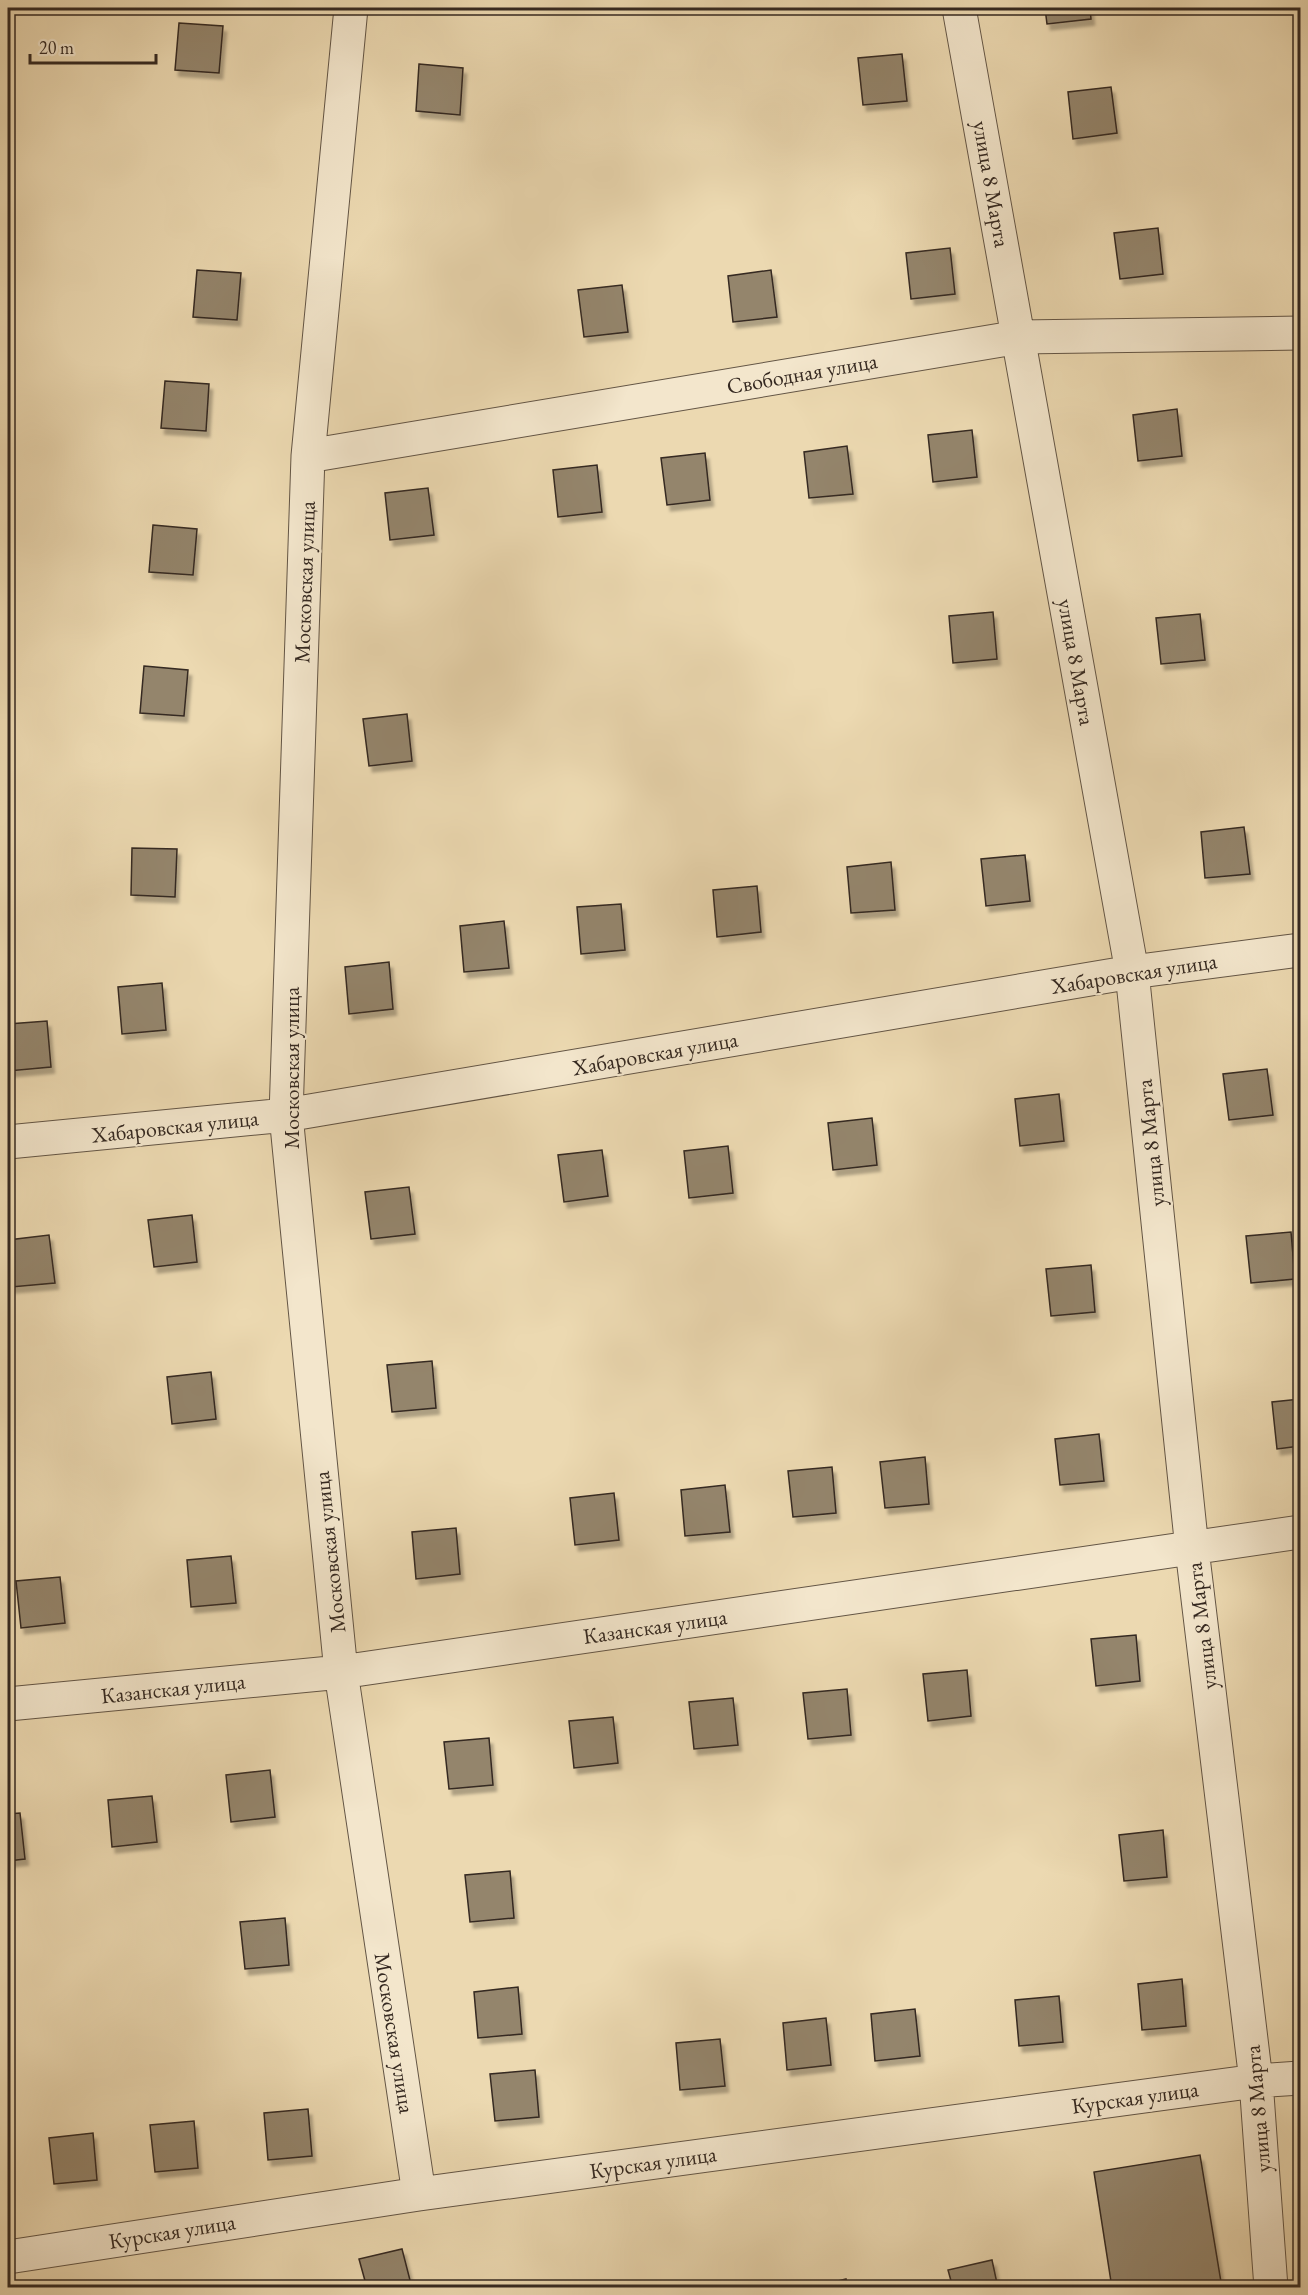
<svg xmlns="http://www.w3.org/2000/svg" width="1308" height="2295" viewBox="0 0 1308 2295" font-family="'EB Garamond',serif">
	<defs>
		<filter id="shadow"><feDropShadow dx="3.5" dy="6" stdDeviation="1.5" flood-color="#0004"/></filter>
	</defs>
	<rect width="100%" height="100%" fill="#ecd9b1"/>
	<filter id="stains"><feTurbulence type="fractalNoise" baseFrequency=".00333" numOctaves="4"/><feColorMatrix values="0 0 0 0 .2 0 0 0 0 .09 0 0 0 0 .02 0 0 0 .5 -.17"/></filter>
	<radialGradient id="worn" r=".72"><stop offset=".6" stop-color="#630" stop-opacity="0"/><stop offset="1" stop-color="#630" stop-opacity=".3"/></radialGradient>
	<path fill="#94856c" stroke="#352921" stroke-width="1.5" filter="url(#shadow)" d="M1045,8H1090L1091,19L1047,24Z
		M179,23L223,26L219,73L175,70Z
		M902,54L907,101L863,105L858,58Z
		M419,64L463,68L460,115L416,111Z
		M1111,87L1117,133L1073,139L1068,92Z
		M1300,221V268L1299,269L1294,222Z
		M1158,228L1163,274L1120,279L1114,233Z
		M950,248L955,294L911,299L906,253Z
		M197,270L241,273L237,320L193,317Z
		M771,270L777,317L733,322L728,276Z
		M622,285L628,332L584,337L578,290Z
		M165,381L209,384L206,431L161,428Z
		M1177,409L1182,456L1138,461L1133,415Z
		M972,430L977,477L933,482L928,435Z
		M847,446L853,494L809,498L804,452Z
		M705,453L710,500L667,505L661,458Z
		M597,465L602,512L558,517L553,470Z
		M428,488L434,535L390,540L385,493Z
		M153,525L197,529L193,575L149,572Z
		M993,612L997,659L953,663L949,616Z
		M1200,614L1205,660L1161,664L1156,618Z
		M144,666L188,670L184,716L140,713Z
		M407,714L412,761L369,766L363,719Z
		M1244,827L1250,874L1205,878L1201,832Z
		M132,848L177,849L175,897L131,895Z
		M1025,855L1030,901L986,906L981,859Z
		M891,862L895,910L851,913L847,867Z
		M757,886L761,932L717,937L713,890Z
		M621,904L625,950L581,954L577,907Z
		M504,921L509,968L464,972L460,926Z
		M389,962L393,1009L349,1014L345,967Z
		M162,983L166,1030L122,1034L118,987Z
		M47,1021L51,1067L8,1071V1024Z
		M1267,1069L1273,1115L1229,1120L1223,1074Z
		M1059,1094L1064,1141L1020,1146L1015,1099Z
		M872,1118L877,1165L833,1170L828,1123Z
		M728,1146L733,1193L689,1198L684,1151Z
		M602,1150L608,1196L564,1202L558,1155Z
		M409,1187L415,1234L371,1239L365,1192Z
		M192,1215L197,1262L154,1267L148,1220Z
		M1291,1232L1295,1279L1251,1283L1246,1236Z
		M49,1235L55,1283L11,1287L8,1240Z
		M1091,1265L1095,1312L1051,1316L1046,1269Z
		M432,1361L436,1408L392,1412L387,1365Z
		M211,1372L216,1419L172,1424L167,1377Z
		M1300,1399V1446L1277,1449L1272,1402Z
		M1099,1434L1104,1481L1060,1485L1055,1439Z
		M925,1457L929,1504L885,1508L880,1462Z
		M832,1467L836,1513L793,1517L788,1471Z
		M725,1485L730,1532L685,1536L681,1490Z
		M614,1493L619,1540L575,1545L570,1498Z
		M456,1528L460,1574L416,1579L412,1532Z
		M231,1556L236,1603L191,1607L187,1560Z
		M60,1577L65,1623L21,1628L16,1581Z
		M1136,1635L1140,1681L1096,1686L1091,1639Z
		M967,1670L971,1716L928,1721L923,1674Z
		M847,1689L851,1735L808,1739L803,1693Z
		M733,1698L738,1745L694,1749L689,1702Z
		M613,1717L618,1763L574,1768L569,1721Z
		M489,1738L493,1785L449,1789L444,1742Z
		M270,1770L275,1817L231,1822L226,1775Z
		M152,1796L157,1842L112,1847L108,1800Z
		M20,1813L25,1859L8,1861V1814Z
		M1163,1830L1167,1877L1124,1881L1119,1835Z
		M510,1871L514,1918L470,1922L465,1875Z
		M285,1918L289,1965L245,1969L240,1922Z
		M1182,1979L1186,2026L1142,2030L1138,1984Z
		M518,1987L522,2034L478,2038L474,1992Z
		M1059,1996L1063,2042L1019,2046L1015,2000Z
		M915,2009L920,2056L875,2061L871,2014Z
		M826,2018L831,2065L787,2070L783,2023Z
		M720,2039L725,2086L680,2090L676,2043Z
		M535,2070L539,2117L495,2121L490,2074Z
		M308,2109L312,2156L268,2160L264,2113Z
		M194,2121L198,2168L155,2172L150,2125Z
		M93,2133L97,2180L54,2184L49,2138Z
		M1200,2155L1222,2288H1112L1094,2172Z
		M402,2249L412,2288H367L359,2259Z
		M992,2260L998,2288H953L948,2270Z
		M846,2279L848,2288H811Z"/>
	<g fill="none" stroke-linecap="round" stroke-linejoin="round">
		<defs>
			<path id="minor" d="M351,8L308,456L286,1115L341,1672L419,2194
				M959,8L1132,972L1192,1549L1256,2081L1271,2288
				M308,456L1019,337L1300,333
				M8,1142L286,1115L1132,972L1300,950
				M8,1704L341,1672L1300,1532
				M8,2257L419,2194L1256,2081L1300,2078"/>
		</defs>
		<use href="#minor" stroke="#635545" stroke-width="35"/>
		<use href="#minor" stroke="#f3e6cc" stroke-width="33"/>
	</g>
	<g text-anchor="middle" stroke-width="4.5" stroke-linejoin="round" paint-order="stroke">
		<g font-size="22" fill="#352921" stroke="#f3e6cc">
			<text transform="translate(992 184) rotate(80)" y="8">улица 8 Марта</text>
			<text transform="translate(802 373) rotate(-10)" y="8">Свободная улица</text>
			<text transform="translate(304 582) rotate(-88)" y="8">Московская улица</text>
			<text transform="translate(1077 662) rotate(80)" y="8">улица 8 Марта</text>
			<text transform="translate(1134 973) rotate(-9)" y="8">Хабаровская улица</text>
			<text transform="translate(655 1053) rotate(-10)" y="8">Хабаровская улица</text>
			<text transform="translate(291 1068) rotate(-90)" y="8">Московская улица</text>
			<text transform="translate(175 1126) rotate(-6)" y="8">Хабаровская улица</text>
			<text transform="translate(1150 1143) rotate(-96)" y="8">улица 8 Марта</text>
			<text transform="translate(329 1552) rotate(-96)" y="8">Московская улица</text>
			<text transform="translate(655 1626) rotate(-8)" y="8">Казанская улица</text>
			<text transform="translate(1201 1626) rotate(-97)" y="8">улица 8 Марта</text>
			<text transform="translate(173 1688) rotate(-6)" y="8">Казанская улица</text>
			<text transform="translate(395 2033) rotate(81)" y="8">Московская улица</text>
			<text transform="translate(1135 2097) rotate(-8)" y="8">Курская улица</text>
			<text transform="translate(1257 2109) rotate(-95)" y="8">улица 8 Марта</text>
			<text transform="translate(653 2162) rotate(-8)" y="8">Курская улица</text>
			<text transform="translate(172 2231) rotate(-9)" y="8">Курская улица</text>
		</g>
	</g>
	<rect width="1308" height="2295" fill="none" stroke="#ecd9b1" stroke-width="30"/>
	<rect x="9" y="9" width="1290" height="2277" fill="none" stroke="#352921" stroke-width="3"/>
	<rect x="15" y="15" width="1278" height="2265" fill="none" stroke="#352921" stroke-width="1.5"/>
	<path d="M30 54v9h126v-9" fill="none" stroke="#352921" stroke-width="3"/>
	<text x="39" y="54" font-size="18" fill="#352921" stroke="#f3e6cc" stroke-width="4.5" paint-order="stroke">20 m</text>
	<rect width="100%" height="100%" filter="url(#stains)"/>
	<rect width="100%" height="100%" fill="url(#worn)"/>
</svg>
